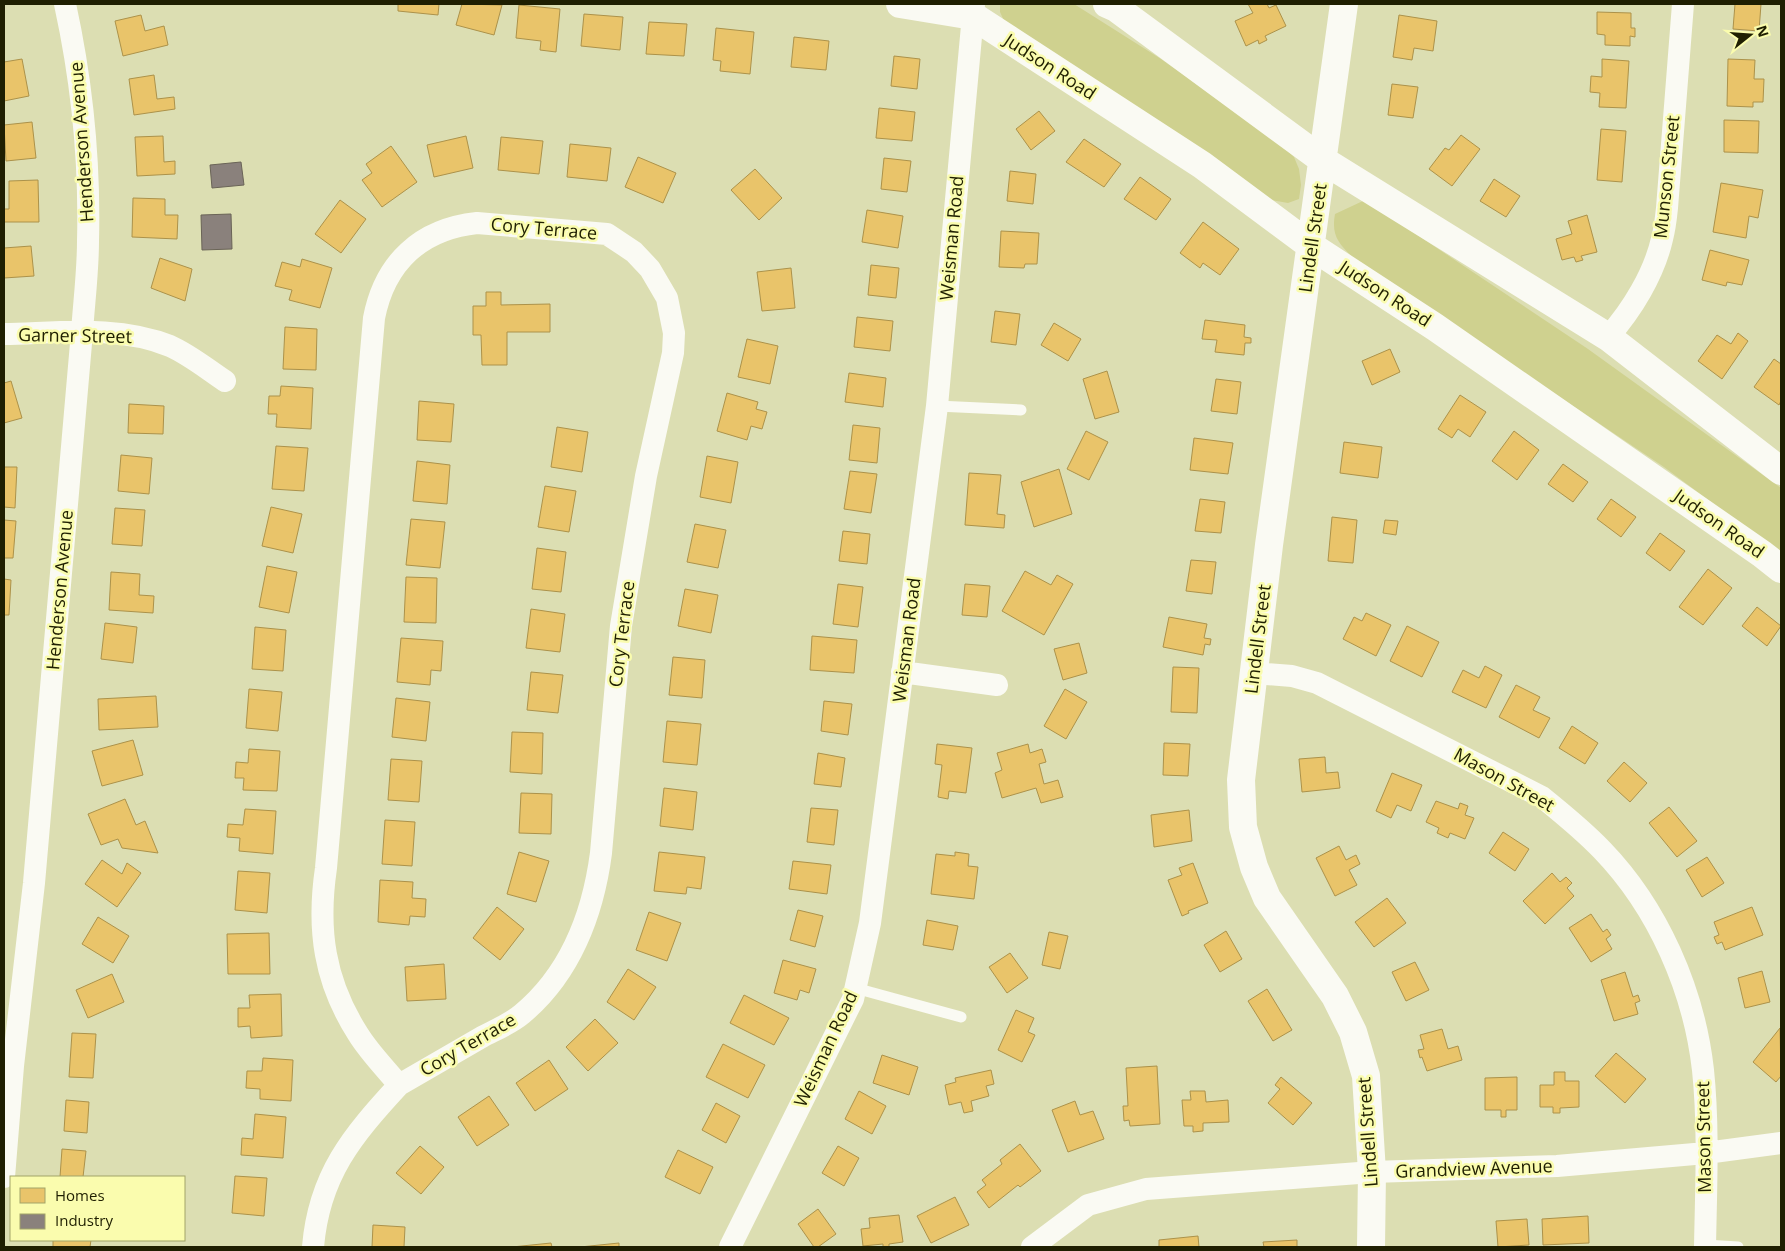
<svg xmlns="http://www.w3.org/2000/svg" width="1785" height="1251" viewBox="0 0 1785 1251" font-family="'Open Sans',sans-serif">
	<rect width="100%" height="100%" fill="#dcdeb2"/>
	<path fill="#cfd18f" d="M1000,4H1074L1161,59L1237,113L1277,140L1294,157L1299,169L1301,185L1299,199L1288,203L1271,200L1006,25L1000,12Z
		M1365,200L1588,349L1781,488V554L1664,467L1354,259C1339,243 1331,237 1335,214Z"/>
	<path fill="#e9c46a" stroke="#ac924a" d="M398,4H439L438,15L398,11Z
		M462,4L502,5L494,35L456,25Z
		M1248,4H1267L1269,8L1276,5L1286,26L1265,36L1267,40L1259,44L1258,40L1246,46L1235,21L1253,13Z
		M1735,4H1761L1759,31L1733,29Z
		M519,5L560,9L556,52L540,50L541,41L516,38Z
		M1597,12L1631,13V28H1635V37L1630,36V46L1605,45V35L1597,34Z
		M584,14L623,17L620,50L581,46Z
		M141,15L145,31L164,26L168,45L123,56L115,21Z
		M1399,15L1437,21L1433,51L1414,48L1412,60L1393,57Z
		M649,22L687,24L684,56L646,54Z
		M716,28L754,32L750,74L720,71L721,61L713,60Z
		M794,37L829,41L826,70L791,67Z
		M894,56L920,59L917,89L891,86Z
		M22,59L29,96L4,101V62Z
		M1602,59L1629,61L1626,108L1599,107L1600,93L1590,92L1591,76L1602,77Z
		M1728,59L1755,60L1754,79H1764L1763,102H1753V107L1727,106Z
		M154,75L157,99L174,97L175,109L134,115L129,79Z
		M1392,84L1418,87L1413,118L1388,115Z
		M879,108L915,112L912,141L876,138Z
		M1039,111L1055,131L1031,150L1016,129Z
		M1724,120L1759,121L1758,153L1724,152Z
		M32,122L36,158L6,161L4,125Z
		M1601,129L1626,131L1622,182L1597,180Z
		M1461,135L1480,149L1452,186L1429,169L1445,148L1449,150Z
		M163,136L164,162L175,161V174L137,176L135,137Z
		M466,136L473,168L434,177L427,145Z
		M501,137L543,141L539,174L498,170Z
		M1084,139L1121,164L1104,187L1066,162Z
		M570,144L611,148L607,181L567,177Z
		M391,146L417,182L382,207L362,180L372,173L366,164Z
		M638,157L676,173L663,203L625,187Z
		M884,158L911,161L907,192L881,189Z
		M755,169L782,198L759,220L731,190Z
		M1010,171L1036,174L1033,204L1007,201Z
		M1140,177L1171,199L1156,220L1124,199Z
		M1494,179L1520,196L1506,217L1480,201Z
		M38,180L39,222H4V209H9V181Z
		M1721,183L1763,190L1758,218L1749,216L1746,238L1713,232Z
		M133,198L165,199V215H178L177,239L132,237Z
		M340,200L366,219L341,253L315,234Z
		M867,210L903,216L898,248L862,242Z
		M1587,215L1597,252L1581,256L1583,260L1576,262L1574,257L1562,260L1556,239L1572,234L1568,221Z
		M1203,222L1239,249L1220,275L1203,263L1200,268L1180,253Z
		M1001,231L1039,233L1037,264H1025L1024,268L999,267Z
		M31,246L34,276L4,278V248Z
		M1710,250L1749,260L1742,285L1727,282L1726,286L1702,280Z
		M160,258L192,269L185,301L151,288Z
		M302,259L332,268L320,308L289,300L292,290L275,286L282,262L300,267Z
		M871,265L899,268L896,298L868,295Z
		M791,268L795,308L762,311L757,272Z
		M486,292H501V305L550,304V332H507V365H482L481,335H473V306H486Z
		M995,311L1020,314L1016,345L991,342Z
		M857,317L893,321L890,351L854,347Z
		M1205,320L1245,325L1244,337L1251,338V343H1245L1244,355L1215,352L1217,340L1202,339Z
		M1054,323L1081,339L1068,361L1041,345Z
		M285,327L317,329L316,370L283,369Z
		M1738,333L1748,341L1722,379L1698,361L1717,335L1731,344Z
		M747,339L778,346L770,384L738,377Z
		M1390,349L1400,372L1372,385L1362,361Z
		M1774,359L1781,364V401L1779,405L1754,387Z
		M1107,371L1119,412L1095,419L1083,379Z
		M849,373L886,378L883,407L845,402Z
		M1216,379L1241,382L1237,414L1211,411Z
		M11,381L22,418L4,423V383Z
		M281,386L313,388L311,429L276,427L277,414H268L269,396H280Z
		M727,393L758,402L756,409L767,412L762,429L751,426L747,440L717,431Z
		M1460,395L1486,412L1470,437L1458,429L1452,438L1438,429Z
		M419,401L454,404L451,442L417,440Z
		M129,404L164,406L163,434L128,433Z
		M853,425L880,428L877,463L849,460Z
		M557,427L588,432L582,472L551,467Z
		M1086,431L1108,442L1089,480L1067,469Z
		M1514,431L1539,450L1517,480L1492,461Z
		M1194,438L1233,443L1228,474L1190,470Z
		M1344,442L1382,447L1378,478L1340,473Z
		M276,446L308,448L304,491L272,489Z
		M121,455L152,458L149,494L118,491Z
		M707,456L738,462L731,503L700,497Z
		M417,461L450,465L447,504L413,501Z
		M1563,464L1588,482L1573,502L1548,484Z
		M4,467H17L15,508L4,507Z
		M1059,469L1072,514L1034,527L1021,482Z
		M850,471L877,474L871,513L844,509Z
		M969,473L1001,475L997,514L1005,515L1004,528L965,525Z
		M545,486L576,491L569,532L538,527Z
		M1200,499L1225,502L1221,533L1195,531Z
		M1611,499L1636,517L1621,537L1597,519Z
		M271,507L302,514L293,553L262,546Z
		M115,508L145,510L142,546L112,544Z
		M1332,517L1357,520L1353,563L1328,561Z
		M411,519L445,522L440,568L406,565Z
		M4,520L16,521L13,558H4Z
		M1385,520L1398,521L1396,535L1383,533Z
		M695,524L726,530L718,568L687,562Z
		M843,531L870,534L867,564L839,561Z
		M1660,533L1685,551L1670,571L1646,553Z
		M537,548L566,552L561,592L532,589Z
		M1191,560L1216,562L1212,594L1186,591Z
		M267,566L297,572L289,613L259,607Z
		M1708,569L1732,588L1703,625L1679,607Z
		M1025,571L1051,585L1057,575L1073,584L1044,635L1002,611Z
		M111,572L140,574L139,595L154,596L153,613L109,610Z
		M406,577L437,578L436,623L404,622Z
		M4,579L11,580L9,615H4Z
		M838,584L863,587L858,627L833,624Z
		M965,584L990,586L987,617L962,615Z
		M685,589L718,595L711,633L678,626Z
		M1757,607L1781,626L1767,646L1742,626Z
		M531,609L565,614L560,652L526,648Z
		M1366,613L1391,625L1376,656L1343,639L1354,617L1362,621Z
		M1169,617L1207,624L1204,638L1211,639L1210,645L1205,644L1203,655L1163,647Z
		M105,623L137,627L133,663L101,659Z
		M1407,626L1439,642L1422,677L1390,661Z
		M255,627L286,630L283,671L252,669Z
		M812,636L857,640L854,673L810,670Z
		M401,638L443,641L441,671L431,670L430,685L397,682Z
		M1079,643L1087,673L1063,680L1054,649Z
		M673,657L705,660L702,698L669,695Z
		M1485,666L1502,675L1486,708L1452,692L1463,670L1479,678Z
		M1173,667L1199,668L1197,713L1171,712Z
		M531,672L563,675L558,713L527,710Z
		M1516,685L1540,697L1533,710L1550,718L1539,738L1499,717Z
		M249,689L282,692L278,731L246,728Z
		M1065,689L1087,702L1066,739L1044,726Z
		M156,696L158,727L99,730L98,699Z
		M396,698L430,702L426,741L392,737Z
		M824,701L852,704L848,735L821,731Z
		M667,721L701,724L697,765L663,762Z
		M1572,726L1598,743L1585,764L1559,748Z
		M512,732L543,733L542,774L510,772Z
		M133,740L143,775L102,786L92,751Z
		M1164,743L1190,744L1188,776L1163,775Z
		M937,744L972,748L966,793L949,791L948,799L938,797L942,765L935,764Z
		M1028,744L1030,753L1042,749L1046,762L1039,764L1044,784L1058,780L1063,797L1041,803L1036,788L1002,798L995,773L1002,770L997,753Z
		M249,749L280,751L277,791L243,790L244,778H235L236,762L248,763Z
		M818,753L845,758L841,787L814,784Z
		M1325,757L1326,773L1338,772L1340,788L1302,792L1299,759Z
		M391,759L422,761L419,802L388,800Z
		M1624,762L1647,783L1630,802L1607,781Z
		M1392,773L1422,785L1411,811L1397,805L1391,818L1376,811Z
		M664,788L697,792L693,830L660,826Z
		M521,793L552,794L551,834L519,833Z
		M125,799L136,825L145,821L158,853L122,848L118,839L101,845L88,814Z
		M1436,801L1458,809L1460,803L1468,806L1465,815L1474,818L1465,839L1450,833L1448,838L1437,833L1439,828L1426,822Z
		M1669,807L1697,841L1677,857L1649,823Z
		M811,808L838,810L834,845L807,842Z
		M245,809L276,811L273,854L239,851L240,838L227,837L228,824L243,825Z
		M1189,810L1192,841L1154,847L1151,815Z
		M385,820L415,822L412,866L382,864Z
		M1503,832L1529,849L1515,871L1489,853Z
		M1339,846L1346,860L1356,855L1360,864L1349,870L1357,885L1335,896L1316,858Z
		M519,852L549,861L536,902L507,894Z
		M659,852L705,857L701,889L687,887L686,894L654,891Z
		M955,852L969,854L968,866L978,867L974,899L931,894L936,854L955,856Z
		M1707,857L1724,883L1702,897L1686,870Z
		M102,860L122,874L127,863L141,873L117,907L85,884Z
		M793,861L831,865L827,894L789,889Z
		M1193,863L1208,903L1188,911L1189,913L1182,916L1168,880L1182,875L1179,868Z
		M238,871L270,873L267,913L235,910Z
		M1552,873L1560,882L1566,877L1572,883L1567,888L1574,896L1545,924L1523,901Z
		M380,880L413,882L412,898L426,899L425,917L410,916L409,925L378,922Z
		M1387,898L1406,923L1374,947L1355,922Z
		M497,907L524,929L500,960L473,938Z
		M1752,907L1763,935L1725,950L1722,942L1717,944L1714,937L1719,935L1714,922Z
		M798,910L823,916L815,947L790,940Z
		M649,912L681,923L667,961L636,950Z
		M1591,914L1603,932L1607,929L1611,935L1606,939L1612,949L1591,962L1569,928Z
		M98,917L129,936L113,963L82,944Z
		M927,920L958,926L953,950L923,945Z
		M1226,931L1242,959L1220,972L1204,945Z
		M1049,932L1068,936L1060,969L1042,965Z
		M269,933L270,974H228L227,934Z
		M1010,953L1028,978L1007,993L989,967Z
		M783,960L816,969L809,993L800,990L797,1000L774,993Z
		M1415,962L1429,990L1406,1001L1392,972Z
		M444,964L446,999L407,1001L405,967Z
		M628,969L656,987L634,1020L607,1002Z
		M1762,971L1770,1002L1745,1008L1738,978Z
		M1625,972L1633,997L1638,995L1640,1001L1635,1003L1638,1014L1614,1021L1601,980Z
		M112,974L124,1002L88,1018L76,990Z
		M1267,989L1292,1030L1273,1041L1248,1001Z
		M281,994L282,1036L251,1038L250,1026L238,1027V1008H250L249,995Z
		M744,995L789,1018L774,1045L730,1023Z
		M1016,1010L1034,1018L1028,1032L1035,1035L1022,1062L998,1050Z
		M595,1019L618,1043L588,1071L566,1047Z
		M1780,1028L1781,1076L1776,1082L1753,1062Z
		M1442,1029L1448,1049L1458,1046L1462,1060L1427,1071L1422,1057L1420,1058L1418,1050L1424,1049L1420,1035Z
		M72,1033L96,1034L93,1078L69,1077Z
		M723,1044L765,1065L748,1098L706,1077Z
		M1616,1053L1646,1079L1625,1103L1595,1076Z
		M882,1055L918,1067L909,1095L873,1083Z
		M263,1058L293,1060L291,1101L260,1099V1089L246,1088L247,1071H262Z
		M549,1060L568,1089L535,1111L516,1083Z
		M1157,1066L1160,1124L1130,1126L1129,1120L1124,1121L1123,1106H1128L1126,1068Z
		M991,1070L994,1084L986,1086L989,1096L971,1101L973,1111L964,1113L961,1102L949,1105L945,1085L956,1082L955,1078Z
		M1554,1072H1565V1081H1579V1107L1560,1108V1113H1553V1107H1540V1085H1554Z
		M1281,1077L1312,1103L1293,1125L1268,1103L1280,1089L1275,1085Z
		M1517,1077V1110H1506V1117H1501V1110H1485V1078Z
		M859,1091L886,1106L872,1134L845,1119Z
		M1190,1091H1205L1206,1102L1228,1100L1229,1122L1203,1123V1131L1193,1132V1126H1184L1182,1100H1191Z
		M489,1096L509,1125L477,1146L458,1117Z
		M66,1100L89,1102L87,1133L64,1131Z
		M1075,1101L1080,1115L1093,1111L1104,1139L1068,1152L1052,1110Z
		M716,1103L740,1116L726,1143L702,1130Z
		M255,1114L286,1117L283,1158L241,1155L242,1138L253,1139Z
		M1020,1144L1041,1171L1020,1187L1018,1185L989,1208L977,1192L986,1185L982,1180L1002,1164L1000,1160Z
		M420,1146L444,1167L421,1194L396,1173Z
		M838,1146L859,1158L844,1186L822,1173Z
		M62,1149L86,1151L83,1177H60Z
		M678,1150L713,1167L700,1194L665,1177Z
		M235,1176L267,1178L264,1216L232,1213Z
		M955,1197L969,1225L931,1243L917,1216Z
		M818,1209L836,1234L818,1247H814L798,1224Z
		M899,1215L903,1242L889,1244V1247H883V1244L863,1246L861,1229L870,1228L869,1218Z
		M1588,1216L1589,1243L1543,1245L1542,1219Z
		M1527,1219L1529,1245L1498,1247L1496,1221Z
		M373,1225L405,1227L404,1247H372Z
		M1198,1236L1199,1247H1159V1240Z
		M53,1240H91L90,1247H53Z
		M1297,1240V1247H1264L1263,1242Z
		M551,1243L552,1247H512Z
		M619,1243V1247H580Z"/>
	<path fill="#8a817c" stroke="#6a6457" d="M241,162L244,185L212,188L210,165Z
		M231,214L232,249L202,250L201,215Z"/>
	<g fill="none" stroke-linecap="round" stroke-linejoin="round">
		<path stroke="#fafaf3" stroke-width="11" d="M937,406L1021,410
			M855,988L961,1017
			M1705,1245L1738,1247"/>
		<path stroke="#fafaf3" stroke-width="22" d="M477,223L607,234L634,252L650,269L667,298L674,333L673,353L646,476L621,626L601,853C593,914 570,974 522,1014C510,1024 495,1030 482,1037C454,1053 427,1069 399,1085C385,1068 369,1052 358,1034C324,981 317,929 326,868L374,318C385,262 421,229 477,223Z
			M4,334C59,333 118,325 170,346C190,355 207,369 225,381
			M1608,337C1632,310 1654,274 1662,239C1665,228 1666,218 1667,208L1683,4
			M902,672L997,685
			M1253,673L1292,676L1317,683L1542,797C1563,814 1583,830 1602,850C1658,908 1694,990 1703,1070C1709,1128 1706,1188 1705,1247
			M4,1177L13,1066L34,883L82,332C84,302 88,272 88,241C90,162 82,82 65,4
			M313,1247C319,1175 352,1136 399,1085
			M730,1247L853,999L870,923L937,406L974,4
			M1032,1247L1088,1205L1146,1189L1372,1172L1557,1166L1706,1153L1781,1143"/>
		<path stroke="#fafaf3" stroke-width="28" d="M900,4L973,16L1202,165L1311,246L1435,327L1762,554L1781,569
			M1107,4L1116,8L1324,161L1608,337L1781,471
			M1344,4L1269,545L1241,780L1243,827L1254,867L1267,898L1335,996L1353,1032L1366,1076L1372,1172L1371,1247"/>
	</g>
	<g text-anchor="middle" stroke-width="5" stroke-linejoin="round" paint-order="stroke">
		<g font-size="18" fill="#1f1f01" stroke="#fafcae">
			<text transform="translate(1050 67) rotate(33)" y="6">Judson Road</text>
			<text transform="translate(82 142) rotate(-94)" y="6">Henderson Avenue</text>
			<text transform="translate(1667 177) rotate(-84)" y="6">Munson Street</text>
			<text transform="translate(544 229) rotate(5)" y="6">Cory Terrace</text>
			<text transform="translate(952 238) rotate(-85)" y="6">Weisman Road</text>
			<text transform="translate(1313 238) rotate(-82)" y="6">Lindell Street</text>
			<text transform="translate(1385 294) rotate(33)" y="6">Judson Road</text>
			<text transform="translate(75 336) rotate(1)" y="6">Garner Street</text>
			<text transform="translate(1719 524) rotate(35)" y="6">Judson Road</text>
			<text transform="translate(60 590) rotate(-85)" y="6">Henderson Avenue</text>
			<text transform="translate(622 634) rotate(-83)" y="6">Cory Terrace</text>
			<text transform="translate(1258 639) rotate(-83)" y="6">Lindell Street</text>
			<text transform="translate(907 640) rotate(-83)" y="6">Weisman Road</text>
			<text transform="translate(1504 780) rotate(29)" y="6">Mason Street</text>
			<text transform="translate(468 1045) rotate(-30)" y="6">Cory Terrace</text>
			<text transform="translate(826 1049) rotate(-65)" y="6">Weisman Road</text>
			<text transform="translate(1368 1132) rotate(-94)" y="6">Lindell Street</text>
			<text transform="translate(1704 1137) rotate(-91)" y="6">Mason Street</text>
			<text transform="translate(1474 1169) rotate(-2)" y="6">Grandview Avenue</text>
		</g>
	</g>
	<rect width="1785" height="1251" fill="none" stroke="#1f1f01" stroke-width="10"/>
	<rect x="10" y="1176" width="175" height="65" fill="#fafcae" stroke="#a2a469"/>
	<rect x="20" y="1188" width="25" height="15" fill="#e9c46a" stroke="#a2a469"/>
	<text x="55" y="1201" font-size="15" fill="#1f1f01">Homes</text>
	<rect x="20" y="1214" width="25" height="15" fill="#8a817c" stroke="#a2a469"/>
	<text x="55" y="1226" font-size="15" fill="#1f1f01">Industry</text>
	<g transform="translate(1750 35) rotate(73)" stroke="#fafcae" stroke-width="4" paint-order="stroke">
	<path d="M0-4L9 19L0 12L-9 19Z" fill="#1f1f01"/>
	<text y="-8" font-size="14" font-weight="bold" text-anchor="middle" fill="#1f1f01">N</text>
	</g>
</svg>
